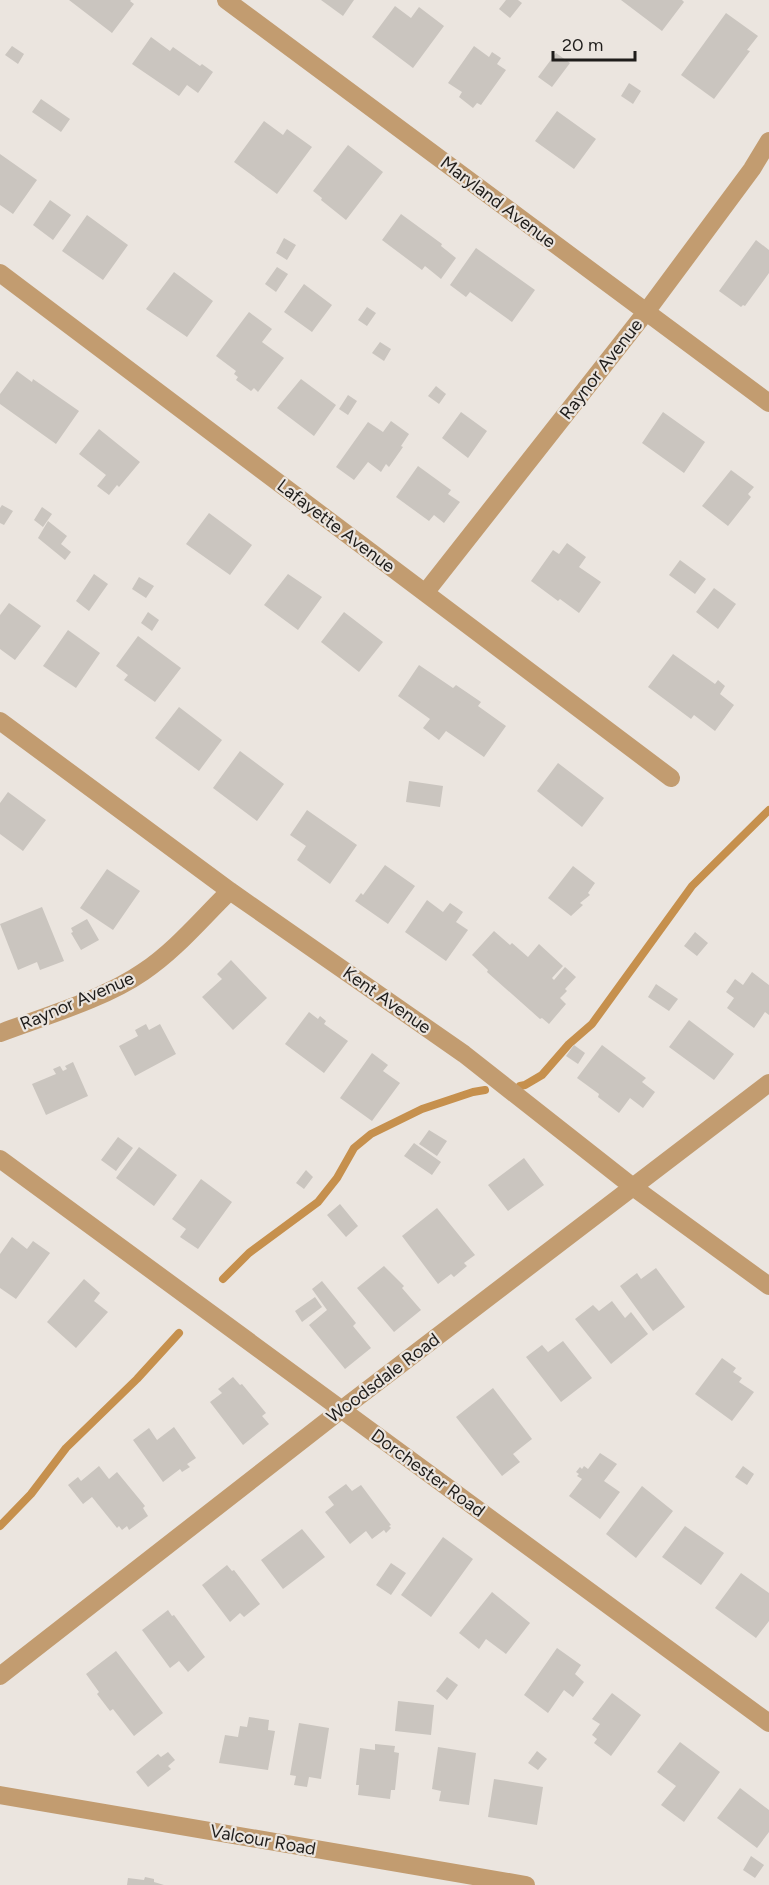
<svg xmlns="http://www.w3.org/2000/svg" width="769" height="1885" viewBox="0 0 769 1885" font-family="Figtree,sans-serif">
	<rect width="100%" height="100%" fill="#ebe5df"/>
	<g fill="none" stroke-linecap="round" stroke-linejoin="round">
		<path stroke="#c6904d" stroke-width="8" d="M520,1086L525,1085L542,1075L569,1044L592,1024L692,886L769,810
			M223,1279L249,1253L318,1202L337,1178L354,1148L371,1134L422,1109L473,1092L485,1090
			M0,1526L31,1494L66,1448L137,1379L179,1333"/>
	</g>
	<path fill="#cac5bf" d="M69,0H131L130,1L134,4L112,33Z
		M321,0H354L343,16Z
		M506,0H518L522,3L510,18L499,9Z
		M621,0H682L684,2L662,31Z
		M395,6L411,18L419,7L444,26L413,68L372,37Z
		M726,13L758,36L747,50L750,51L714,99L681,75Z
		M151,37L170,51L173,47L200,66L202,64L213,72L198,93L187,85L179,96L132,64Z
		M12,46L24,54L18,64L5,55Z
		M474,46L489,57L492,52L501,58L497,64L506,70L481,105L477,103L473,108L459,97L462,92L448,83Z
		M556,53L570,63L552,87L538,77Z
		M629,83L641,91L633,104L621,96Z
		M41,99L70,119L61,132L32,112Z
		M557,111L596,139L574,169L535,141Z
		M264,121L283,135L287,129L312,147L277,194L234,162Z
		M348,145L383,172L346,220L321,200L322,198L313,191Z
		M0,154L37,180L13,214L0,205Z
		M50,200L71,215L53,240L33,225Z
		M401,214L442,244L441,246L456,258L441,279L425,266L422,270L382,240Z
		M87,215L128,245L103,280L62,251Z
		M284,238L296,245L287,260L276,253Z
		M756,240L769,250V273L745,306L743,305L741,307L719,291Z
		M476,248L535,290L512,322L470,292L466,297L450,285Z
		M277,267L288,274L276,292L265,284Z
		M174,272L213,301L187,337L146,309Z
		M304,284L332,305L312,332L284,312Z
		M367,307L376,313L367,326L358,320Z
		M249,312L272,329L262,342L284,358L258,392L254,388L251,391L236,380L238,377L234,374L236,371L216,356Z
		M380,342L391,349L384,361L372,353Z
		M17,371L32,382L33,379L79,411L56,444L0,404V394Z
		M301,379L336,405L314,436L277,408Z
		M436,386L446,394L439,404L428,396Z
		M348,395L357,401L348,415L339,409Z
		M461,412L487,431L468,458L442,438Z
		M663,412L705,442L684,473L642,443Z
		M391,421L409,434L401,446L403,447L389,467L386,464L381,472L368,462L354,480L336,467L368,422L383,432Z
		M99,429L140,462L119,487L117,485L109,495L97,486L106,475L79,454Z
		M418,466L451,490L448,494L460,502L444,523L434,515L429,521L396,497Z
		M731,470L754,487L748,494L751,497L728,526L702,506Z
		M2,505L13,511L4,525L0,523V508Z
		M42,507L52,514L43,527L34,520Z
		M209,513L252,545L230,575L186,544Z
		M48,521L67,536L61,544L71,552L65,560L38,538Z
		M567,543L586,557L579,567L601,582L579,613L560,599L558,601L531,581L553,550L559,554Z
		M680,560L706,579L695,594L669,575Z
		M94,574L108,584L89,611L76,601Z
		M288,574L322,597L298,630L264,605Z
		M139,577L154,586L146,598L132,589Z
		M714,588L736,604L718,629L696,612Z
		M9,603L41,626L15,660L0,649V615Z
		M148,612L159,620L152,631L141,623Z
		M344,612L383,642L359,672L321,642Z
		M68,630L100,653L76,688L43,666Z
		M138,636L181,668L155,702L124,680L128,675L116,666Z
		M673,654L715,684L718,680L725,686L720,694L734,705L715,731L694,715L691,719L648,687Z
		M419,665L453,688L456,685L481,702L478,706L506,726L484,757L446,731L439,740L423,728L430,719L398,696Z
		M179,707L222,740L199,771L155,738Z
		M240,751L284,784L257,821L213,788Z
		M558,763L604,798L582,827L537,791Z
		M409,781L443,786L440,807L406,802Z
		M8,792L46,820L23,851L0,834V803Z
		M307,810L357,845L330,884L297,860L306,846L290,835Z
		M385,865L415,886L388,924L355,901L361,893L363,895Z
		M573,866L595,883L588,893L590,895L580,903L583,905L571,916L548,898Z
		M107,869L140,891L113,930L80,908Z
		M427,900L443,912L450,903L463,912L456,922L468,930L446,961L405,932Z
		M42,907L64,961L40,970L37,962L18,970L0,924Z
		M87,919L99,940L81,950L71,933L73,932L71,928Z
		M494,931L510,945L512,943L528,957L539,944L563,966L552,978L554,980L565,967L576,977L565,989L567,991L560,998L566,1004L549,1024L542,1018L540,1019L487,972L488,970L472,955Z
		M695,932L708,943L697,956L684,946Z
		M231,960L267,998L233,1030L202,997L222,979L217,974Z
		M752,972L769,985V1015L765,1012L754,1028L727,1008L734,998L726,992L735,979L743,985Z
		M656,984L678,999L669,1011L648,997Z
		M309,1012L318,1019L320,1016L326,1021L324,1024L348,1041L324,1073L285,1044Z
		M689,1020L734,1054L714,1080L669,1047Z
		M146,1024L149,1030L160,1024L176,1054L135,1076L119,1046L138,1036L135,1030Z
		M574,1045L585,1053L578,1064L566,1056Z
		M602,1045L646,1078L642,1082L655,1092L643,1108L630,1098L619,1113L598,1097L599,1094L577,1078Z
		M372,1053L388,1065L383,1071L400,1083L372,1121L340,1098Z
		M73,1062L88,1096L46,1115L32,1084L56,1074L53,1069L60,1066L63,1071L67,1069L65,1066Z
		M429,1130L447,1141L437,1156L419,1144Z
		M118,1137L133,1148L116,1171L101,1160Z
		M414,1143L441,1162L432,1175L404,1156Z
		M139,1147L177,1175L154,1206L116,1178Z
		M524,1158L544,1185L508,1211L488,1185Z
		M306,1170L313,1177L304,1189L296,1183Z
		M201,1179L232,1202L198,1249L180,1237L186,1229L172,1219Z
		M340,1204L358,1226L346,1237L327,1215Z
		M437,1208L475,1255L464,1263L467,1266L454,1277L451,1274L438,1284L402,1236Z
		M12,1237L27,1249L33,1241L50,1253L16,1299L0,1288V1254Z
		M384,1266L404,1286L402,1288L421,1310L394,1332L357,1288Z
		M656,1268L685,1307L653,1331L620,1286L637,1273L641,1279Z
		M84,1279L100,1293L94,1301L108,1312L76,1348L47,1322Z
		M322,1281L356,1323L353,1326L371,1348L345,1369L309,1325L327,1310L312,1289Z
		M315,1297L322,1307L302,1322L295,1311Z
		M612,1301L625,1318L631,1312L648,1334L611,1364L575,1319L593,1305L599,1311Z
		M563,1341L592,1378L561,1402L526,1357L542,1345L548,1352Z
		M722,1358L736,1368L733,1372L742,1378L739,1382L754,1392L732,1421L695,1394Z
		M233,1377L240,1385L242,1384L266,1413L262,1416L269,1424L243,1445L210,1402L222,1393L218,1389Z
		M493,1388L532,1439L513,1454L520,1462L502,1476L456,1417Z
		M174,1427L196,1458L187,1464L190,1467L182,1472L180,1469L163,1482L133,1440L149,1428L157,1440Z
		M600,1453L617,1464L604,1481L620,1492L600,1519L569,1496L582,1479L577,1476L579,1474L576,1472L580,1467L582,1469L584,1466L588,1469Z
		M99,1466L109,1479L117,1472L145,1506L143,1508L148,1516L129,1530L127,1526L122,1530L119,1526L117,1528L92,1497L83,1504L68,1485L78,1477L81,1481Z
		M743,1466L754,1474L747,1485L735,1477Z
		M346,1484L352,1491L361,1485L391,1525L389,1526L391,1528L386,1533L384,1530L372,1539L366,1531L350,1544L325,1512L334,1505L328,1497Z
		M642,1486L673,1511L636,1558L606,1534Z
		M685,1526L724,1553L701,1585L662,1557Z
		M302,1529L325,1557L283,1589L261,1560Z
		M443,1537L473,1559L431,1617L401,1595Z
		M391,1563L406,1573L391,1595L376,1585Z
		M227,1565L232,1571L234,1570L260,1604L244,1617L240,1613L230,1622L202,1585Z
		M741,1573L769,1593V1621L756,1638L715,1608Z
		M492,1592L530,1623L506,1654L486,1639L479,1649L459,1633Z
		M168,1610L172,1616L174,1615L205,1657L188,1672L179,1661L170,1668L142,1630Z
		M557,1648L581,1665L575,1674L584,1682L573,1697L564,1690L548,1713L524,1695Z
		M116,1651L163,1713L134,1736L113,1709L110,1711L97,1694L99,1692L86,1674Z
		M447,1677L458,1685L447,1700L436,1691Z
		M612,1693L641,1715L611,1756L594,1743L597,1739L592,1735L600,1724L592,1719Z
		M398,1701L434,1705L431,1735L395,1731Z
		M249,1717L269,1720L268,1730L275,1731L268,1770L219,1763L225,1735L238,1737L240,1726L247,1727Z
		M299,1723L329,1728L321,1779L309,1777L307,1787L294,1785L296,1776L290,1775Z
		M680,1742L720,1772L684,1822L661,1805L676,1786L657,1772Z
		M375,1744L395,1746L394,1752L399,1753L395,1790H391L390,1799L358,1795L359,1785H356L360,1748L375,1750Z
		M438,1747L476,1753L469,1805L439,1801L441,1791L432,1789Z
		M537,1751L547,1759L538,1770L528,1763Z
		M168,1752L175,1760L168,1766L171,1769L148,1787L136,1772L158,1754L161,1757Z
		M494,1779L543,1787L537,1825L488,1817Z
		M740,1788L769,1810V1832L757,1848L717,1818Z
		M751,1856L764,1865L755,1878L743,1870Z
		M145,1877L154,1879V1882L164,1885H127L128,1878L144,1880Z"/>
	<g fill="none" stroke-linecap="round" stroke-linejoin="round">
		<path stroke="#c29c70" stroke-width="18" d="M226,0L769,403
			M0,273L671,778
			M425,593L646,312L752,169L769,141
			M0,721L230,891L464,1054L633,1187L769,1286
			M0,1033C45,1016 104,999 143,972C176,950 202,918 230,891
			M0,1159L769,1723
			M0,1676L341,1410L769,1083
			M0,1795L526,1885"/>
	</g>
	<g text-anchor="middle" stroke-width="4.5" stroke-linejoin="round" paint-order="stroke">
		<g font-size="18" fill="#1f1d1b" stroke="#ebe5df">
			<text transform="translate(498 202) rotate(37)" y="6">Maryland Avenue</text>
			<text transform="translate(601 369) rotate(-52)" y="6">Raynor Avenue</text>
			<text transform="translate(336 526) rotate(37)" y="6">Lafayette Avenue</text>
			<text transform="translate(387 1000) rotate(35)" y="6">Kent Avenue</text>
			<text transform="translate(77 1001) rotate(-23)" y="6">Raynor Avenue</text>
			<text transform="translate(383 1378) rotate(-37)" y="6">Woodsdale Road</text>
			<text transform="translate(428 1473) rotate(36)" y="6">Dorchester Road</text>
			<text transform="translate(263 1840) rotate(10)" y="6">Valcour Road</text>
		</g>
	</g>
	<path d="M553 51v9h82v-9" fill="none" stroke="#1f1d1b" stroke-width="3"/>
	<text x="562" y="51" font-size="18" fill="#1f1d1b" stroke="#ebe5df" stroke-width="4.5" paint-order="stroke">20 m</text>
</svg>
